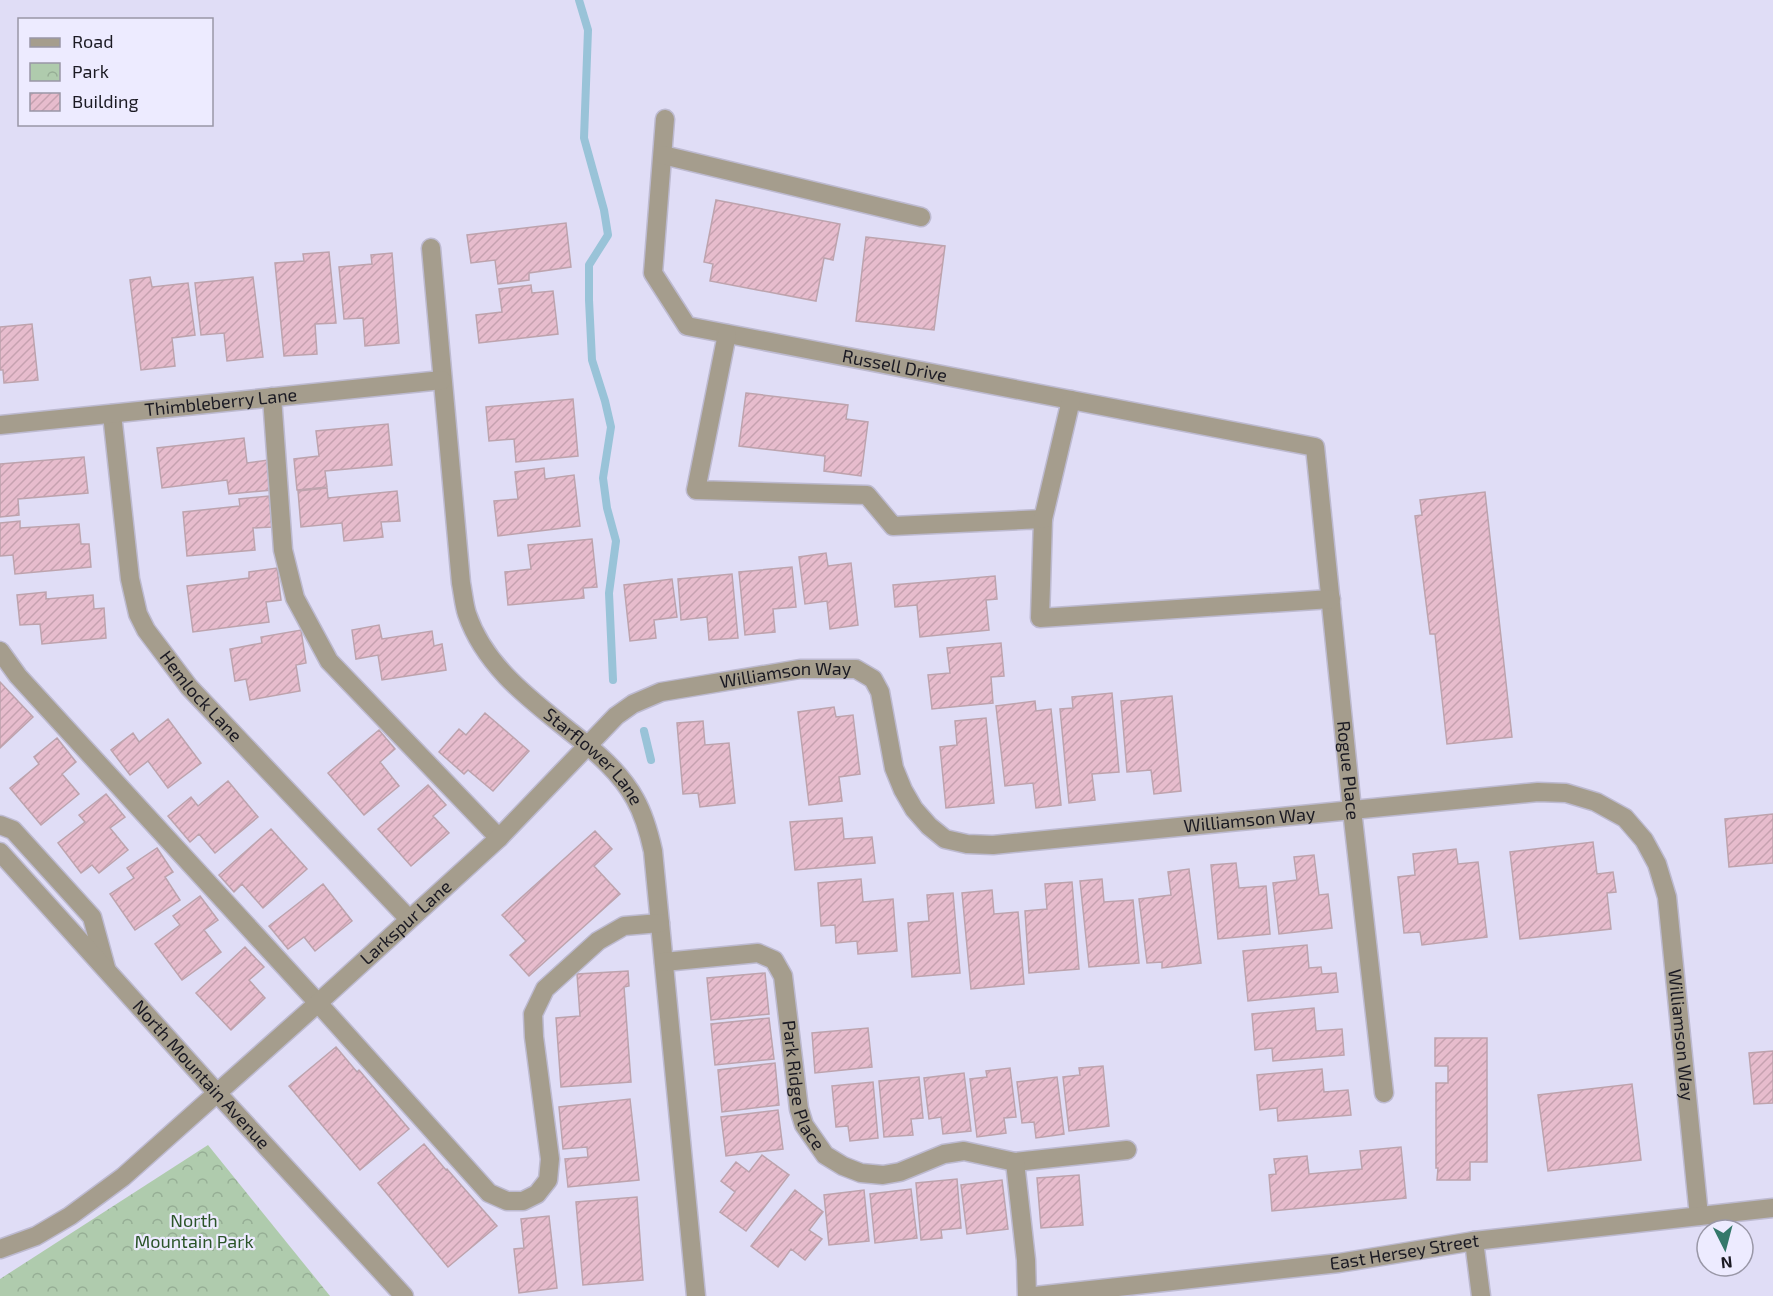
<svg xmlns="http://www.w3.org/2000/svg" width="1773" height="1296" viewBox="0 0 1773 1296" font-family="'Exo 2',sans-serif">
	<defs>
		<pattern id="park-crowns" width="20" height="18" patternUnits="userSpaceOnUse" patternTransform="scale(1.5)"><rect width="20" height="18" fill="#afcbad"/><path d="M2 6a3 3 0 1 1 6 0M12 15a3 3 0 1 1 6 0" fill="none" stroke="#96ae95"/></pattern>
		<pattern id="building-hatch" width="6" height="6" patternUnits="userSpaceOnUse" patternTransform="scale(1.5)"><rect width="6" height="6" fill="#e7bccd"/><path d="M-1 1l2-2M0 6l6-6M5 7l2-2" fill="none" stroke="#c6a1b0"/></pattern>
	</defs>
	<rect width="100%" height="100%" fill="#e0ddf6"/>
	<path fill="url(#park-crowns)" d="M208,1145L330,1296H0V1279Z"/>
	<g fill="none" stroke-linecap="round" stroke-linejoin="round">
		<path stroke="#99c3d8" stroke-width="8" d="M579,0L588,30L584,138L604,210L608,235L589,265V300L592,360L605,401L611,427L603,478L607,508L616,541L609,593L613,680
			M644,731L651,760"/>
	</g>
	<path fill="url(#building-hatch)" stroke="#bda3ad" stroke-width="1.5" d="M716,200L840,224L833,260L824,258L816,301L710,281L713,264L704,262Z
		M566,223L571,267L529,273V280L498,284L495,260L471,263L467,235Z
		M866,237L945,246L934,330L856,321Z
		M329,252L336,323L315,324L317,354L284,356L275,263L304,261L303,254Z
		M392,253L399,343L365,346L363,318L344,319L339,267L372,264L371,255Z
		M150,277L152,287L188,283L195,335L172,338L175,366L141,370L130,280Z
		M253,277L263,357L227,361L224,333L201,335L195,283Z
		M531,285L532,293L553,291L558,334L479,343L476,315L502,312L499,289Z
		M32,324L38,380L4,383L3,370H0V327Z
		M746,393L848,405L846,419L868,422L861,476L824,471L825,456L739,446Z
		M573,399L578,456L516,462L514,439L489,441L486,407Z
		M388,424L392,465L325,471L327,487L297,490L294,459L319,456L316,431Z
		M244,438L247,463L268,460L272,490L229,494L227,480L162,488L157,448Z
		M84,457L88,493L18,499L19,515L0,517V464Z
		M544,468L545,479L574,475L580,526L498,536L494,501L518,499L515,472Z
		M327,488L328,498L397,491L400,521L381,522L383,537L344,541L342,523L301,527L298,491Z
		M1485,492L1512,737L1447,744L1435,634H1430L1415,516L1422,515L1420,500Z
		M269,496L272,527L253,528L255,550L187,556L183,512L240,506L239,499Z
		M20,521V528L79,524L81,544H89L91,567L15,574L13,555L0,556V523Z
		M592,539L597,587L583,588L584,598L508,605L505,572L531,569L528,545Z
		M826,553L828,566L851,563L858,625L830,629L827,601L805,604L799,557Z
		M792,567L796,607L773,609L775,632L745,635L739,572Z
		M277,568L281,600L266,602L269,622L193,632L187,586L249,578V572Z
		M732,574L738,638L709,640L707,617L681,620L678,579Z
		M995,576L997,599L986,600L989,630L920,637L917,605L895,607L893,585Z
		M672,579L677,617L654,620L656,638L630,641L624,585Z
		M46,592V599L93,595L94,609L104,608L106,638L42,644L40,624L20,625L17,595Z
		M379,625L382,639L432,631L434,646L442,644L446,670L382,680L378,655L356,659L352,630Z
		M301,630L306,663L296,665L300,691L250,700L246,679L235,681L230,649L262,643L261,637Z
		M1001,643L1004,676L991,677L993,703L932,709L928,675L950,673L947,648Z
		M0,682L33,717L0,748Z
		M1112,693L1119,772L1092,774L1095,800L1069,803L1060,709L1073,708L1072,697Z
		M1172,696L1181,791L1154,794L1151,770L1127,772L1121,701Z
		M1035,701L1036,711L1051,709L1061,805L1036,808L1033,783L1005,786L996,706Z
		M834,707L836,717L853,715L860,774L839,777L842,801L809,805L798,712Z
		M485,713L529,751L493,791L468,770L464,774L439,752L459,729L466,735Z
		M986,718L994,803L946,808L940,747L957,745L955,721Z
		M168,719L201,763L168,788L148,761L130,775L111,750L133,733L139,742Z
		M703,721L705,745L729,743L735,803L700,807L698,793L683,794L677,723Z
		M379,730L395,749L380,762L399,786L364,815L328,773Z
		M57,738L76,762L62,774L79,794L41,825L10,788L39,764L34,757Z
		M228,781L258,817L215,853L199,834L190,842L168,816L191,797L198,806Z
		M428,785L446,805L433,816L449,833L411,866L378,829Z
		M106,794L125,817L110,828L128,850L99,873L92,865L81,873L58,843L85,822L79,815Z
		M1773,814V863L1729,867L1725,819Z
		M842,818L844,839L872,837L875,863L795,870L790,822Z
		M271,829L307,869L263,908L242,884L234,892L219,875Z
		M595,831L612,849L594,866L620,894L529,976L510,955L526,941L502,915Z
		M1593,842L1597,874L1613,872L1616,892L1607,893L1611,929L1520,939L1510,852Z
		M157,848L173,872L165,877L180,900L135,930L110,894L134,878L127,868Z
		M1456,849L1458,864L1478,862L1487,937L1422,945L1420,932L1404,933L1398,877L1415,875L1413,854Z
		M1314,855L1319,895L1328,894L1332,928L1279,934L1273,883L1297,880L1294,857Z
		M1236,863L1239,888L1266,886L1270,934L1218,939L1211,865Z
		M1189,869L1201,963L1162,968V962L1147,963L1139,899L1171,895L1168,872Z
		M861,879L863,902L893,899L897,951L858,954L857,941L836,943L835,925L821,926L818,883Z
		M1102,879L1104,902L1133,900L1139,963L1089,967L1080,881Z
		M1072,882L1079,969L1029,973L1025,911L1047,909L1045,884Z
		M323,884L352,921L315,951L304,937L288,949L269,926Z
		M992,890L994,914L1018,912L1024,984L971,989L962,893Z
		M953,893L960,973L912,977L908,923L929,921L927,895Z
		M200,896L218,920L204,930L221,952L182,980L155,944L180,925L173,916Z
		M1307,945L1309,968L1321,967L1322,974L1336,973L1338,992L1248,1001L1243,951Z
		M245,947L264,967L249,980L265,998L231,1030L196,993Z
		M628,971L629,986L624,987L631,1082L561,1087L556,1018L580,1016L577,974Z
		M765,973L769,1014L711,1020L707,978Z
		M1314,1008L1316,1031L1342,1029L1344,1055L1273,1061L1272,1048L1255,1050L1252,1014Z
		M769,1018L774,1059L715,1065L711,1024Z
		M868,1028L872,1067L815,1073L812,1033Z
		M1435,1038H1487V1162H1470V1180H1437L1438,1168H1436V1083H1448V1066H1435Z
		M336,1047L357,1072L359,1070L409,1129L360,1170L289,1086Z
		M1773,1051V1103L1754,1104L1749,1053Z
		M775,1063L779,1105L722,1112L718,1070Z
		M1103,1066L1109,1126L1069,1131L1063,1077L1080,1075L1079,1068Z
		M1010,1068L1016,1117L1004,1118L1006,1133L977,1137L970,1079L987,1077L986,1071Z
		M1322,1069L1324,1092L1348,1090L1351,1115L1278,1121L1277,1108L1260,1110L1257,1075Z
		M964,1073L971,1131L943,1134L941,1117L929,1119L924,1078Z
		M919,1077L923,1118L911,1119L913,1135L884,1137L879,1081Z
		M1057,1077L1064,1134L1036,1138L1034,1122L1022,1123L1017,1082Z
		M873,1082L878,1138L850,1141L848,1126L836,1127L832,1086Z
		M1632,1084L1641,1160L1548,1171L1538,1095Z
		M630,1099L639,1180L568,1187L565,1159L588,1157L587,1147L563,1149L559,1107Z
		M778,1110L783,1149L726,1156L721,1117Z
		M424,1144L446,1170L447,1169L497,1226L448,1267L378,1183Z
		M1401,1147L1406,1198L1272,1211L1269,1175L1276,1174L1274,1159L1307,1156L1309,1174L1362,1169L1360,1151Z
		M762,1155L789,1175L746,1231L720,1212L735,1192L721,1181L736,1162L749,1172Z
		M1079,1175L1083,1225L1041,1228L1037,1178Z
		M957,1179L961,1228L941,1230L942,1238L921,1240L916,1183Z
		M1002,1180L1008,1229L967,1234L961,1185Z
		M911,1189L917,1238L875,1243L870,1194Z
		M795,1190L823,1212L809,1230L822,1239L805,1260L791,1249L778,1267L751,1246Z
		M864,1190L869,1241L829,1245L824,1195Z
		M637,1197L643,1280L583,1285L576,1202Z
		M549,1216L557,1288L519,1293L514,1249L524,1248L521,1219Z"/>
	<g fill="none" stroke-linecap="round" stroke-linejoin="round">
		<defs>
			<g id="minor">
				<path id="s1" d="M665,119L653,273L687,326L1315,447L1352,810L1384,1093"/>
				<path d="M663,155L921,217"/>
				<path id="s2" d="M431,248L461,583C463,593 464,605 467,614C485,667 531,700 572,733C595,751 621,773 635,799C644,815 649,833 653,851L696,1296"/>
				<path d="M727,334L696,490L867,495L893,526L1043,519L1040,618L1331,599"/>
				<path d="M272,397L283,550L295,598L329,661L499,838"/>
				<path id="s3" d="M112,414L130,579L138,614L146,630L189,687L409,919"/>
				<path id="s4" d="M0,425L442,380"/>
				<path d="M1043,519L1071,400"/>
				<path d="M0,651L18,676L318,1003L489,1193L507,1201H523L537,1194L548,1180L550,1159L534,1037L533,1014L545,989L598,941L624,926L660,923"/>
				<path d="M0,825L13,830L92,917L106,968"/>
				<path id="s5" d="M0,852L217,1093L404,1296"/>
				<path id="s6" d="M664,962L758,953L774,960L783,976L799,1109L804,1125L825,1155L843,1166L861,1173L883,1175L900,1172L944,1154L964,1151L1015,1162L1127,1150"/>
				<path d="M1015,1162L1026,1260L1027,1296"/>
				<path d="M1474,1241L1481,1296"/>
				<path id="s7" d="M0,1249L36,1236L70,1216L123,1177L318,1003L499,838L616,716L633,704L661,692L800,669H856L873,679L880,692L894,768L903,790L914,809L929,826L945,839L967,844L993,845L1538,792L1566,793L1596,802L1625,818L1644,840L1657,864L1667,897L1699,1216"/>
				<path id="s8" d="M1035,1296L1339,1263L1474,1241L1773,1208"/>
			</g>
		</defs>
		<use href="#minor" stroke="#bdbad0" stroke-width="21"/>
		<use href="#minor" stroke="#a59d8d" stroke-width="18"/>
	</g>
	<g text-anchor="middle" stroke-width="4.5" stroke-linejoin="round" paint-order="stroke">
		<g font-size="18" fill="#1b1a23" stroke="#edebff">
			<text dy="6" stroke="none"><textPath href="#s1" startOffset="429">Russell Drive</textPath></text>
			<text dy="6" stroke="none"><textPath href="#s4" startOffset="222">Thimbleberry Lane</textPath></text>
			<text dy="6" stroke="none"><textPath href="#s7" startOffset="996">Williamson Way</textPath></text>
			<text dy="6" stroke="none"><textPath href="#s3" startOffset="306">Hemlock Lane</textPath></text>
			<text dy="6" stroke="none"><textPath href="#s2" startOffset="561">Starflower Lane</textPath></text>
			<text dy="6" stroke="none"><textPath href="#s1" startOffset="1182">Rogue Place</textPath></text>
			<text dy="6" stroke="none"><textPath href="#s7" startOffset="1574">Williamson Way</textPath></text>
			<text dy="6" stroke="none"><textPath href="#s7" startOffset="524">Larkspur Lane</textPath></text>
			<text dy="6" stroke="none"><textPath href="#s7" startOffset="2186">Williamson Way</textPath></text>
			<text dy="6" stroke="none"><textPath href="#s5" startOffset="300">North Mountain Avenue</textPath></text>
			<text dy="6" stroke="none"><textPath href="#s6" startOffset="242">Park Ridge Place</textPath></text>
			<text dy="6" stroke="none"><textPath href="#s8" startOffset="372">East Hersey Street</textPath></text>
		</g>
		<g font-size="18" fill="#2b5429" stroke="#edebff">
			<text x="194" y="1227">North<tspan x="194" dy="21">Mountain Park</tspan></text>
		</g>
	</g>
	<rect x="18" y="18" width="195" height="108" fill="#edebff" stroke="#9997a7" stroke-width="1.5"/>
	<rect x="30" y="38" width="30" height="9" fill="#a59d8d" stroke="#9997a7" stroke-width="1.5"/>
	<text x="72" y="48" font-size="18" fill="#1b1a23">Road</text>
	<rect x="30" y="63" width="30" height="18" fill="url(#park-crowns)" stroke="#9997a7" stroke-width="1.5"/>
	<text x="72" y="78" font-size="18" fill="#1b1a23">Park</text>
	<rect x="30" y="93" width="30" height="18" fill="url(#building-hatch)" stroke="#9997a7" stroke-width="1.5"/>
	<text x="72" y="108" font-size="18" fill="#1b1a23">Building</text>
	<g transform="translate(1725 1248) rotate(174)"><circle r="28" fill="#edebff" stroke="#9997a7" stroke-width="1.5"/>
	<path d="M0-4.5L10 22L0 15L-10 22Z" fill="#34786b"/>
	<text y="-9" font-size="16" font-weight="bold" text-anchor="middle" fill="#1b1a23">N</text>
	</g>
</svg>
